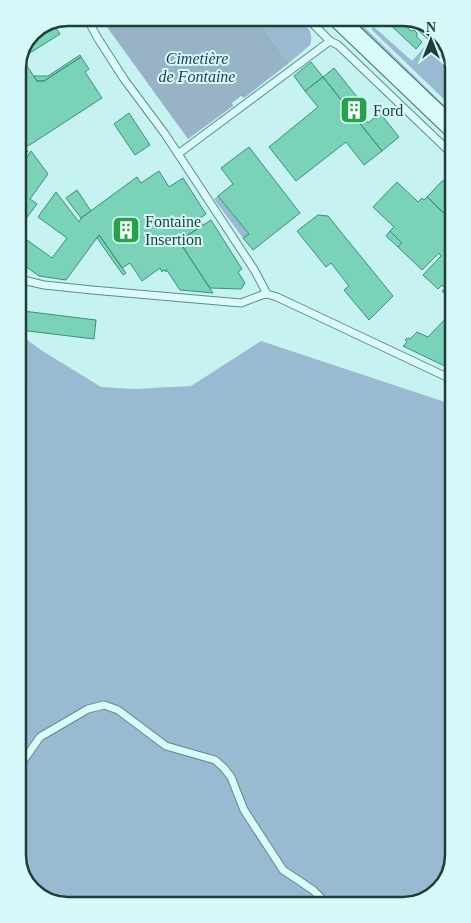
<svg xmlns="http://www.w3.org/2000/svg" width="471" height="923" viewBox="0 0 471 923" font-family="Georgia,serif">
	<rect width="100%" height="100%" fill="#c6f2f2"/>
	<path fill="#99bad1" d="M256,18H299C308,27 314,32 310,45L289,63Z
		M360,23L450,111V117L358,26Z
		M374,27L412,61L427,44L449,61L450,105L371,29Z
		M218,196L249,234L243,238L214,199Z
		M19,334L41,350L101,387L134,389L191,386L261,341L451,404L453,855L445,883L422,902L65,905L38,895L21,874Z"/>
	<path fill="#98b3c6" d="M120,18H256L289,63L244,98L241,96L232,103L233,106L188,139L107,27Z"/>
	<path fill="#7ad2b9" stroke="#3e9077" d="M383,18H399L400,20L411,31L414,30L417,33V37L422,42L416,49Z
		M53,24L60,34L22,58L33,32Z
		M80,55L81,57L44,81H37L34,76H48Z
		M21,57L37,81H44L81,57L89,69L85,72L102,98L28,146L18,133V65Z
		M311,62L323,77L305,91L294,76Z
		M334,68L361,102L356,106L368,123L380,113L399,137L382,151L323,77Z
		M323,77L382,151L364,165L346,142L296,181L269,147L318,107L305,91Z
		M129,113L150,145L135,155L114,124Z
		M23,147L28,151L18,166V155Z
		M249,147L300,213L253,250L243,238L249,234L218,196L233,184L221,168Z
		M31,151L48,174L30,199L37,204L21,225L18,223V169Z
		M159,171L169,187L183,178L206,214L199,219L203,225L179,241L213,293L180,290L166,269V272L164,270L162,272L160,268L142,281L130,263L122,268L99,235L66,280L39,276L18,261V252L27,240L52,258L67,238L38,217L56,192L79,222L81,218L137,177L141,183Z
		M442,181H446L450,184L451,220L427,197Z
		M397,182L418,202L422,198L424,200L427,197L451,220V247L448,244L446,246L451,251V255L445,260L451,265V300L442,291L445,288L442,285L438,289L423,275L441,256L439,253L422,270L398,247L402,243L390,231L394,227L373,207Z
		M77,190L91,211L81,218L66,198Z
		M318,215L328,216L393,296L369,320L344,290L349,286L331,263L326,267L297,231Z
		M211,220L242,269L238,272L245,283L241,289L210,288L179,241Z
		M390,231L402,243L398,247L386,236Z
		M99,235L126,273L123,275L97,238Z
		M23,311L96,320L94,339L20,330Z
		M451,313V369L403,346L407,342L405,340L408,338L410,339L417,332L428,337Z"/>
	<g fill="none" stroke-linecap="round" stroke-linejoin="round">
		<defs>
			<path id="street" d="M87,18L97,37L124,79L165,134L255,271L267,294
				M307,18L330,41L338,45L450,152
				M413,20L450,54
				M350,25L358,18
				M178,154L330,41
				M19,279L44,285L92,290L241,303L262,295L267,294L277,297L451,379
				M21,764L40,737L88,709L104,705L118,710L166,746L215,760L224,768L231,777L244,810L283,870L313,890L326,903"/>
			<path id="secondary" d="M331,18L450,132
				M343,18L450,120"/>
		</defs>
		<use href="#street" stroke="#5a8f86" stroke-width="9"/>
		<use href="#secondary" stroke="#3d7166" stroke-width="12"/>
		<use href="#street" stroke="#dbfbfb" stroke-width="7"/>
		<use href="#secondary" stroke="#dbfbfb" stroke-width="10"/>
	</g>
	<defs>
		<symbol id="building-square" viewBox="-11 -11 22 22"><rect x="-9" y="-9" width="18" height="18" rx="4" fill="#25a34a" stroke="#d7f8f8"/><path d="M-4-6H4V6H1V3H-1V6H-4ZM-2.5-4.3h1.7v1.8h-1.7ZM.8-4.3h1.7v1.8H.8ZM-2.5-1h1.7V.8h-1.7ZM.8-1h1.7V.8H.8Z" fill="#fff"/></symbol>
	</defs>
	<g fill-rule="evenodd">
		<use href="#building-square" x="338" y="94" width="32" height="32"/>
		<use href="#building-square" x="110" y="214" width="32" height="32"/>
	</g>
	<g text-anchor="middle" stroke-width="4" stroke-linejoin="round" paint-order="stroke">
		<g font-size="16" font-style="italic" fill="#243d5c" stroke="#d7f8f8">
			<text x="197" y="64">Cimetière<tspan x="197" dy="18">de Fontaine</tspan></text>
		</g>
		<g font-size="16" fill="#1f3e37" stroke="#d7f8f8" text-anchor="start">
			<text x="373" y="116">Ford</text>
			<text x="145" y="227">Fontaine<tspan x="145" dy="18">Insertion</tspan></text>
		</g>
	</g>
	<path d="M0 0H471V923H0ZM68 26H403A42 42 0 0 1 445 68V855A42 42 0 0 1 403 897H68A42 42 0 0 1 26 855V68A42 42 0 0 1 68 26Z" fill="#d7f8f8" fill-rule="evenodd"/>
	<path fill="none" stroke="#1f3e37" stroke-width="2.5" d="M68 26H403A42 42 0 0 1 445 68V855A42 42 0 0 1 403 897H68A42 42 0 0 1 26 855V68A42 42 0 0 1 68 26Z"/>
	<g transform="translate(431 40)" stroke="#d7f8f8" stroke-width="4" paint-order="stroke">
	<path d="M0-4L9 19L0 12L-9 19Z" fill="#1f3e37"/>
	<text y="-8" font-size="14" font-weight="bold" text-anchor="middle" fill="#1f3e37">N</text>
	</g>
</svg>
